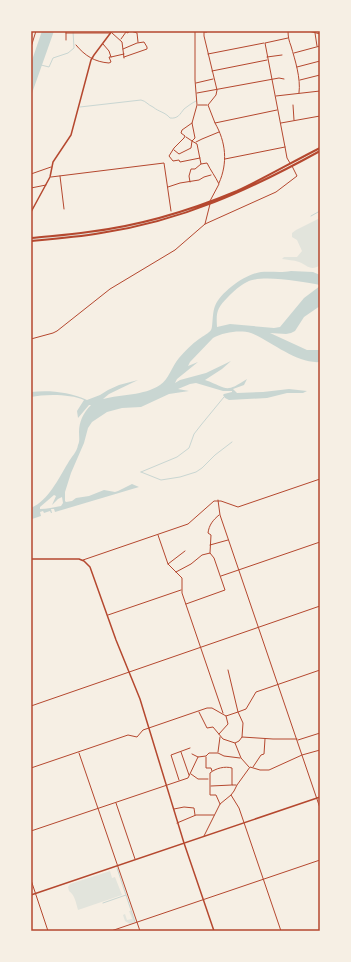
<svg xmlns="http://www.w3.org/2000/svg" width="351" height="962" viewBox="0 0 351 962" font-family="Commissioner,sans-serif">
	<rect width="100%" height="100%" fill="#f6efe4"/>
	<path fill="#e2e4dc" d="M205,204L206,206L153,222L94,234L31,240V238L66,235L129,226Z
		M320,218V265C311,272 307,265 299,262C294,260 287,260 282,259L284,257H297L302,251L297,240L292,237V233L296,230Z
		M110,871L112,878L115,877L122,895L78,910C76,903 75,895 69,891L68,887L70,884Z
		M129,911H131L135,922L130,924L125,921L123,915L125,914L127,920L132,919Z"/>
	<path fill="#c9d6d2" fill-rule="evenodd" d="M42,31H54L31,96V63Z
		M291,271L313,272L320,275V285C303,282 262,274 247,282C239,286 234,291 228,297C217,308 216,312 217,327L230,324L274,328L280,327L304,298L320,286V306L304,317L295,331L291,333L286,334L270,333L307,350H320V362C297,364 272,342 251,333C240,330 224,332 213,338L190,362L188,366L198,362L177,379L175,383L180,380L206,373L231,361L222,369L205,380C228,388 224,394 247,379L244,385L233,389L237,393L263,392L289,389L307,391L303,393H287L267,398L229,400L225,398L223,395L224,394L232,392V391H223L196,383L190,384L178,389L189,391L169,394L141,407L122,408L107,412L92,422L88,428L84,443L71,473L65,492V501L66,502L72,501L76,498L89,496L104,490L115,492L118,491L132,484L139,487L55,512L54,509H51L52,513H51L50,511L44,513L43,511L40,512L41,516L32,519L31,508C49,500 58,479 68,463C71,457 77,452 78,445C80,441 79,437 79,432C79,422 83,413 91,405H89L78,418L77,411L84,400C71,394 45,394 31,397V392C50,390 69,392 87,400L100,395L108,390L119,385L138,380L109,394L103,399C122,394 143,396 160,385C169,379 172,366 179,358C185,351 192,344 199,339C203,336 209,333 211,330C213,328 212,313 215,306C221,292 245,274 261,272C271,271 280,273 291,271ZM54,495L56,496L52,505L58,499L62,497L63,503L61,506C54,507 47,509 40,509V507Z"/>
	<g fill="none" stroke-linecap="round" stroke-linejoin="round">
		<path stroke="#c9d6d2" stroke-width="1" d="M41,65L49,67L53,58L68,53L74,48L73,31
			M80,107L141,100C146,101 148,105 153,107C159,112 165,112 170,118C178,119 180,114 184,109C188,106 192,103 196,101
			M311,216L320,211
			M141,472L177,457L189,448L194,434L201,425L224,397
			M141,472L161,480L180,477L196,472L202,468L215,455L232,442
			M117,868L135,922
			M103,903L126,895"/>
		<path stroke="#b5482f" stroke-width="1" d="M131,31L137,33L138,42
			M195,31V80L197,105L192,123L195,138L192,141L197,144L201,164L207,163C211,171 215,176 219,184L210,201
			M207,31V32H204V36L217,90L216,95L208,105L215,123L277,110
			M288,31C288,37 289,41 291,46C295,60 301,78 299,93
			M309,31L320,34
			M66,33H110
			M112,33L122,42L124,58
			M315,33L317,46
			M288,38L265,43L285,147L287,158L290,163
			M121,39L126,32L128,33L129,31
			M66,40V31
			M103,44L109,51L111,57L124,54
			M76,45C85,56 95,62 109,63L111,62L109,57H111
			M31,47L36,31
			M123,49L137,43L144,42L147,47V49L124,57
			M294,53L320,46
			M208,54L264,43
			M267,57L282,55
			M297,67L320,61
			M212,71L267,60
			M300,80L320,75
			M196,83L213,79
			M197,93L279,78L284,79
			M276,96L320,91
			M198,105H207
			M293,105L294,120
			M192,123L182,130L181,133L185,136L184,138L174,148L169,156L173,161L179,160L180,162L200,158
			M215,123C226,142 228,163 219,183
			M281,123L320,116
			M196,142L202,139L219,132
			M174,150L179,154L191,148L192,141L186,137
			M225,159L285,147
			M31,174L51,167
			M60,176L64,209
			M51,177L164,163L171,211
			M190,182L189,176L191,169H195L201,164
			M168,187L180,183L199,180L204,177L211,175
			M31,188L46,185
			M205,224L210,204
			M218,500L220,515L320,808
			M158,535L168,564L182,578V593L223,713
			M210,545L228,540
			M210,553L211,535L208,533C209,525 213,520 219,515
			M83,560L188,524L214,501H221L238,507L320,479
			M168,564L185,551
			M176,572L191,564L202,555L210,553L214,558L225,590L186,604
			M221,576L320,542
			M108,615L181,590
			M31,706L320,606
			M199,712L207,728L213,727L223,739L235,743
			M219,734L228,724L226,716
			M242,737L243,723L238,712L246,709L256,692L320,670
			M298,740L320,733
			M181,752L189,775
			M218,752L220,737
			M79,753L140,931
			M192,754L198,757L206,756L209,753H218L224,756L240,758
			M206,757V768H211L212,771
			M249,767L241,758L235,743L239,741L242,737L273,739H297
			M253,767L261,755L264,754L265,739
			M31,768L128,735L137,737L143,730L207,708H212L226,716L238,712L228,670
			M191,774L198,779H208
			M179,780L171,755L190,748
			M211,786L232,785
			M116,803L135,859
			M220,804L216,795H210V773C216,768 225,766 232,768V785H236
			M174,809L184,807L194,808L195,815
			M177,823L196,815H214
			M31,831L188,778L198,757
			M204,836L220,804L231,795
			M31,880L48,931
			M111,931L320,860
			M281,931L239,808L231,795L234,791L237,785L250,767L260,770H269L302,755L320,750"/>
		<path stroke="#b5482f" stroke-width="1" d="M31,339L53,333L57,331L110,289L175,250L205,224L276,192L297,176L292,166"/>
		<path stroke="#b5482f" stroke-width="1.5" d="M31,559H79L84,561L90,567L116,640L140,699L184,843L214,931"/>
		<path stroke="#b5482f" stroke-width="1.5" d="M31,212L50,177L53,162L71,135L91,60L94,55L112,31
			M31,895L320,797"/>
		<path stroke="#b5482f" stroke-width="2" d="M31,238C50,236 69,235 88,232C139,226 189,211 237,191C265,178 292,162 320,148
			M31,241C54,239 78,237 101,233C182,221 249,190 320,151"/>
	</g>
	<rect width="351" height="962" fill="none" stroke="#f6efe4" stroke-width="64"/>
	<rect x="32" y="32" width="287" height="898" fill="none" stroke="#b5482f" stroke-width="1.5"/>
</svg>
